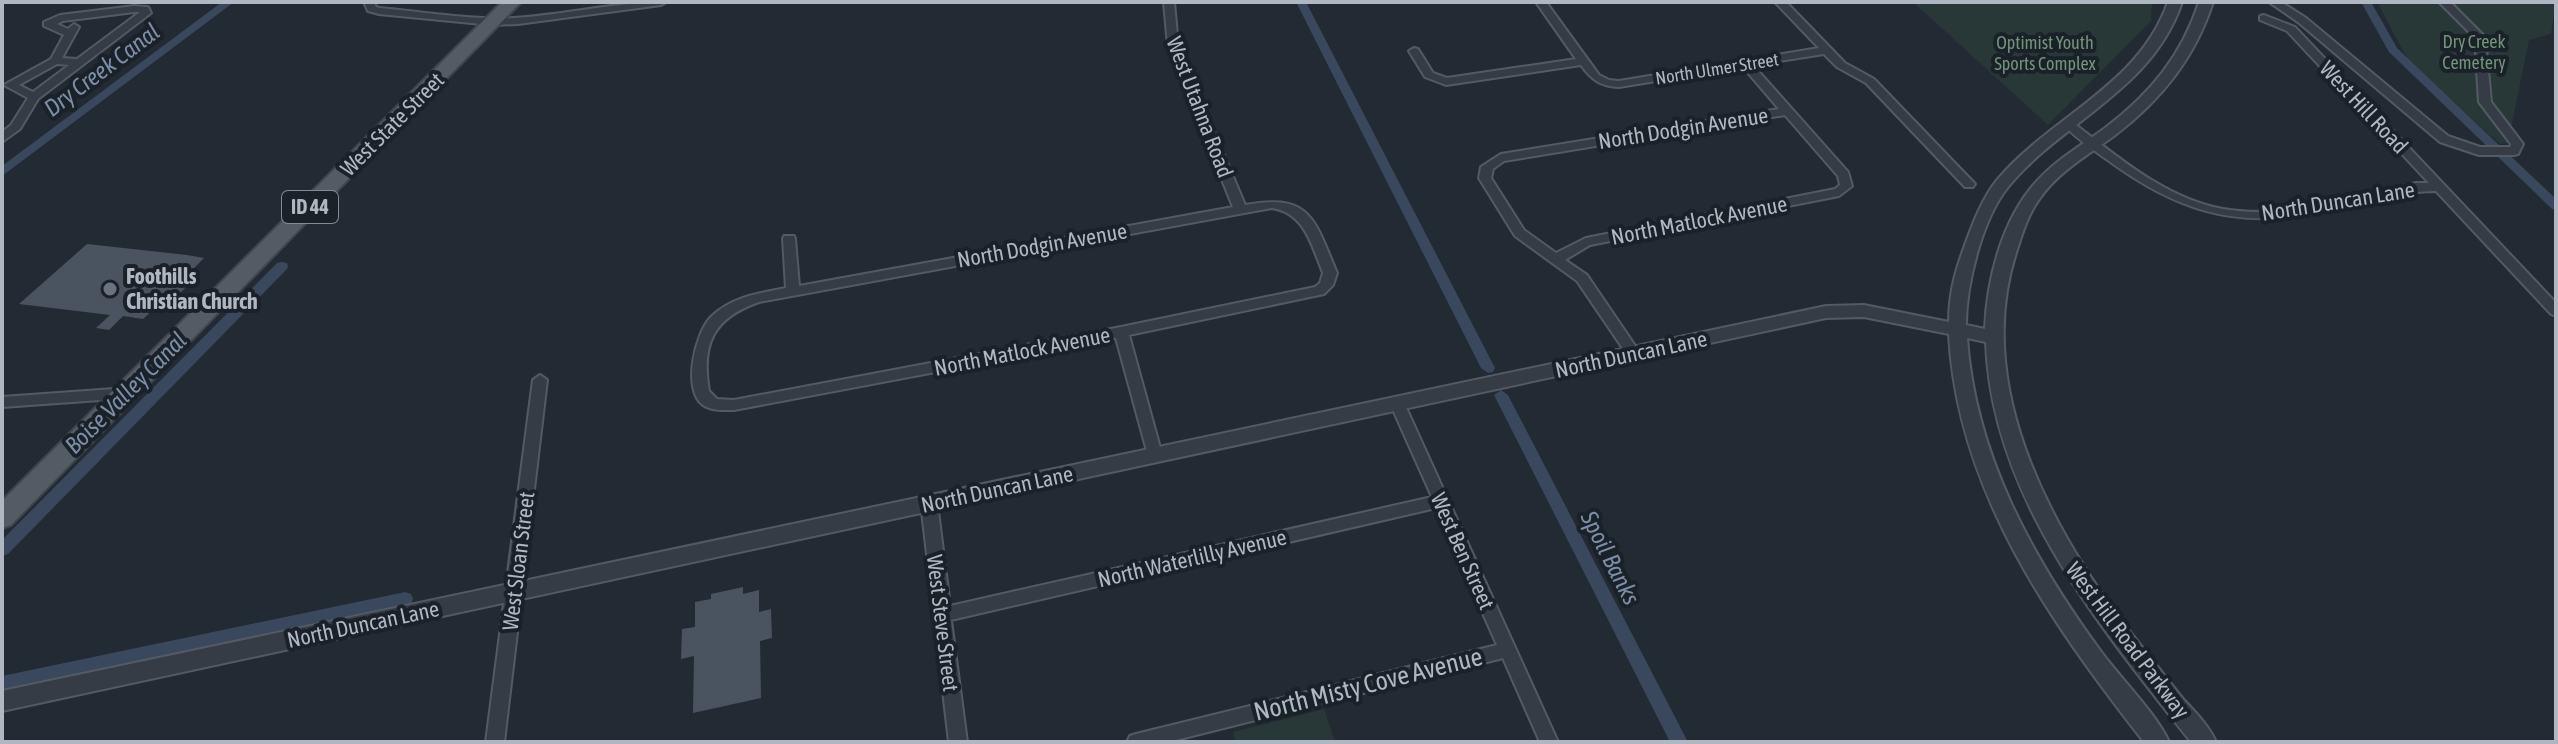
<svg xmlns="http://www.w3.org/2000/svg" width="2558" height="744" viewBox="0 0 2558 744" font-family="'Asap Condensed',sans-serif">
	<rect width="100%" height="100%" fill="#222a34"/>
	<path fill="#273837" d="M1913,2H2152L2151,21L2048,125Z
		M2377,2H2556L2551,34L2529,40L2508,143L2500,144L2408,60Z
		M1324,709L1335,742H1236L1233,732Z"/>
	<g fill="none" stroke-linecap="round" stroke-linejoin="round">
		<path fill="#39485c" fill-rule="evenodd" d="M222,2H234L2,176V166Z
			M1296,2H1306L1495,368L1493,372L1488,373L1481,368Z
			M2361,2H2371L2397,48L2556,199V210L2552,209L2389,52Z
			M282,262L287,263L288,266L287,269L8,554L2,556V540L277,263Z
			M1501,390L1508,395L1688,742H1670L1494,395Z
			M405,592L411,594L413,599L411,604L405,606L2,690V676Z"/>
	</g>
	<path fill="#4a5460" d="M87,244L187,255L204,258L190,272L185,279L191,280L189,284L179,294L167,297L143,319L123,316L109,330L96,328L110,315L19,304Z
		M743,587V594L759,590V612L771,609L772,638L760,641L761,698L693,713L694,656L681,659L682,629L695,627V602L711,599V594Z"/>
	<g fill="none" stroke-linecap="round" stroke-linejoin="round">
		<defs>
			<path id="minor" d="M364,2H374L376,7L380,8C424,12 470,20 514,18C565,15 615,2 666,2L661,5L518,24L492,25L379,14L368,11Z
				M1164,2H1174L1178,46L1245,205C1311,193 1314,219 1337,273L1333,285L1324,294L1129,335L1162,455L1160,459H1150L1148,455L1116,338L734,410C724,410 712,411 703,405C682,390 695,333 711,317C731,297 760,293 786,288L783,239L784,236H794L795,239L799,286L1233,207L1168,46ZM1272,208C1305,213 1312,246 1323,273L1320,283L1315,287L1121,327L734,400L717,399L709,391C701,344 713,318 759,302Z
				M1536,2H1546L1599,75L1609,80L1619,81L1819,48L1775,2H1786L1845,63L1874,79L1975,184L1973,187H1965L1866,83L1837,67L1824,54L1753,65L1848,172L1852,186L1839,196L1590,245L1565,260L1587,275L1640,353L1638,356H1628L1577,281L1515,236L1479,178L1481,167L1501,154L1779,109L1743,67L1619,87C1600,86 1592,80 1581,65L1446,85L1425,77L1409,51L1414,48L1418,49L1433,73L1447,78L1576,59ZM1785,115L1838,176L1840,185L1835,189L1586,238L1556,253L1524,230L1491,178L1493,169L1504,161Z
				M2269,2H2281L2306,18L2448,136L2480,147H2510L2511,144L2479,102L2475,38L2439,2H2450L2485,37L2491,102L2523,144L2518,154L2514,155H2479L2440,142L2298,22Z
				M134,6L148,7L151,13L38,99L20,129L2,142V132L11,125L28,98L4,85L51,59L64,35L44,26V22L60,15ZM134,12H140L77,59L62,58L79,27L74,24L68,29L57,24L63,21ZM57,64L69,65L33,92L19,85Z
				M2264,15L2295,27L2556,303V316L2551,314L2436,191C2394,191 2352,207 2310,214C2231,228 2173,208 2109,161C2095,151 2078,140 2066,127L2072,124L2076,125C2119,158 2167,199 2223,209C2287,220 2354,197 2416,183H2429L2287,31L2260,20V16Z
				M540,375L547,380L504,742H486L533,380Z
				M128,388L135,393L128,398L2,407V397Z
				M1397,398L1402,399L1404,403L1558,742H1540L1503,658L1168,742H1127L1130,736L1136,734L1497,645L1436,508L951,620L967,742H949L921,503L924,499H934L937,503L950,606L1432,497L1390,403L1392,399Z"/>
			<path id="tertiary" d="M2168,2H2182C2152,91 2062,121 2008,187C1982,219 1966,285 1966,325L1985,329C1987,279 2002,219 2037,181C2057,159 2082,145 2105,128C2150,94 2182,55 2199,2H2213C2195,58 2161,100 2114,136C2088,155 2059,171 2040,198C2028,214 2022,234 2016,253C1974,383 2047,521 2123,623C2143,648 2163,674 2183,699C2195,712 2209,726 2216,742H2191C2100,627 1991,496 1986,342L1967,338C1975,454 2032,557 2099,649C2119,677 2156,713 2169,742H2144C2051,623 1957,491 1949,334L1864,317L1826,318L2,711V691L1826,306L1864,305L1949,322C1949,294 1955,272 1965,245C1973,223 1982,199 1997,180C2051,116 2139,86 2168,2Z"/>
			<path id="primary" d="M502,2H521L11,525L2,528V501Z"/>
		</defs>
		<use href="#minor" stroke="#525a63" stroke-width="4"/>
		<use href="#tertiary" stroke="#525a63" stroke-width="4"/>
		<use href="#primary" stroke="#3e454e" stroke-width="4"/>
		<use href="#minor" fill="#353c45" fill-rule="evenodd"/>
		<use href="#tertiary" fill="#353c45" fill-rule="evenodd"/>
		<use href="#primary" fill="#535b65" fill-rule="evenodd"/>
	</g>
	<circle fill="#6b7280" stroke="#1a2129" stroke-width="3" cx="110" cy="289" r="8"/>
	<g text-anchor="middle" stroke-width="8" stroke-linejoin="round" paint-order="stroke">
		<g font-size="18" fill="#719578" stroke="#1a2129">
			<text x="2474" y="48">Dry Creek<tspan x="2474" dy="21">Cemetery</tspan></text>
			<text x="2045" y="49">Optimist Youth<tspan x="2045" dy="21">Sports Complex</tspan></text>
		</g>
		<g font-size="18" fill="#afb7c2" stroke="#1a2129">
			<text transform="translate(1717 69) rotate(-9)" y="6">North Ulmer Street</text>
		</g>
		<rect fill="#1a2129" stroke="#828a94" stroke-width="2" x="282" y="191" width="56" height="32" rx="6"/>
		<g font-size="20" font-weight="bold" fill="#afb7c2">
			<text x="310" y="214">ID 44</text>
		</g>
		<g font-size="22" fill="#afb7c2" stroke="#1a2129">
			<text transform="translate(1200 107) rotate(69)" y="8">West Utahna Road</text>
			<text transform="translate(2364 107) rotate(47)" y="8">West Hill Road</text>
			<text transform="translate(392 124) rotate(-45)" y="8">West State Street</text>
			<text transform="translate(1683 128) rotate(-9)" y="8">North Dodgin Avenue</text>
			<text transform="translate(2338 201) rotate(-9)" y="8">North Duncan Lane</text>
			<text transform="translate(1699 220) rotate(-11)" y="8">North Matlock Avenue</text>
			<text transform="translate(1042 245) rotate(-10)" y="8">North Dodgin Avenue</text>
			<text transform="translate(1022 351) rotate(-11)" y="8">North Matlock Avenue</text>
			<text transform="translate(1631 354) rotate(-12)" y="8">North Duncan Lane</text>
			<text transform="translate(997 489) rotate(-12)" y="8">North Duncan Lane</text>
			<text transform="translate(1463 551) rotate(66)" y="8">West Ben Street</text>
			<text transform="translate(1192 558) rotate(-13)" y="8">North Waterlilly Avenue</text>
			<text transform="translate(518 561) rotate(-83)" y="8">West Sloan Street</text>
			<text transform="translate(943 623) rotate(83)" y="8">West Steve Street</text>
			<text transform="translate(363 624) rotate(-12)" y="8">North Duncan Lane</text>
			<text transform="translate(2128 640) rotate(53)" y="8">West Hill Road Parkway</text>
		</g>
		<g font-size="22" font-weight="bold" fill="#afb7c2" stroke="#1a2129" text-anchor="start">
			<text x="126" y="284">Foothills<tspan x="126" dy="25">Christian Church</tspan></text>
		</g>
		<g font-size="24" font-style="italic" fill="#7b8ea7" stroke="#1a2129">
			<text transform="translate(102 70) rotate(-37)" y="8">Dry Creek Canal</text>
			<text transform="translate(126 393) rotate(-45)" y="8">Boise Valley Canal</text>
			<text transform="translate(1610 558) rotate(63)" y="8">Spoil Banks</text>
		</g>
		<g font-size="26" fill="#afb7c2" stroke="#1a2129">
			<text transform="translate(1368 684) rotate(-14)" y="9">North Misty Cove Avenue</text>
		</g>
	</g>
	<rect width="2558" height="744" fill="none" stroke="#afb7c2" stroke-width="8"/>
</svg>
